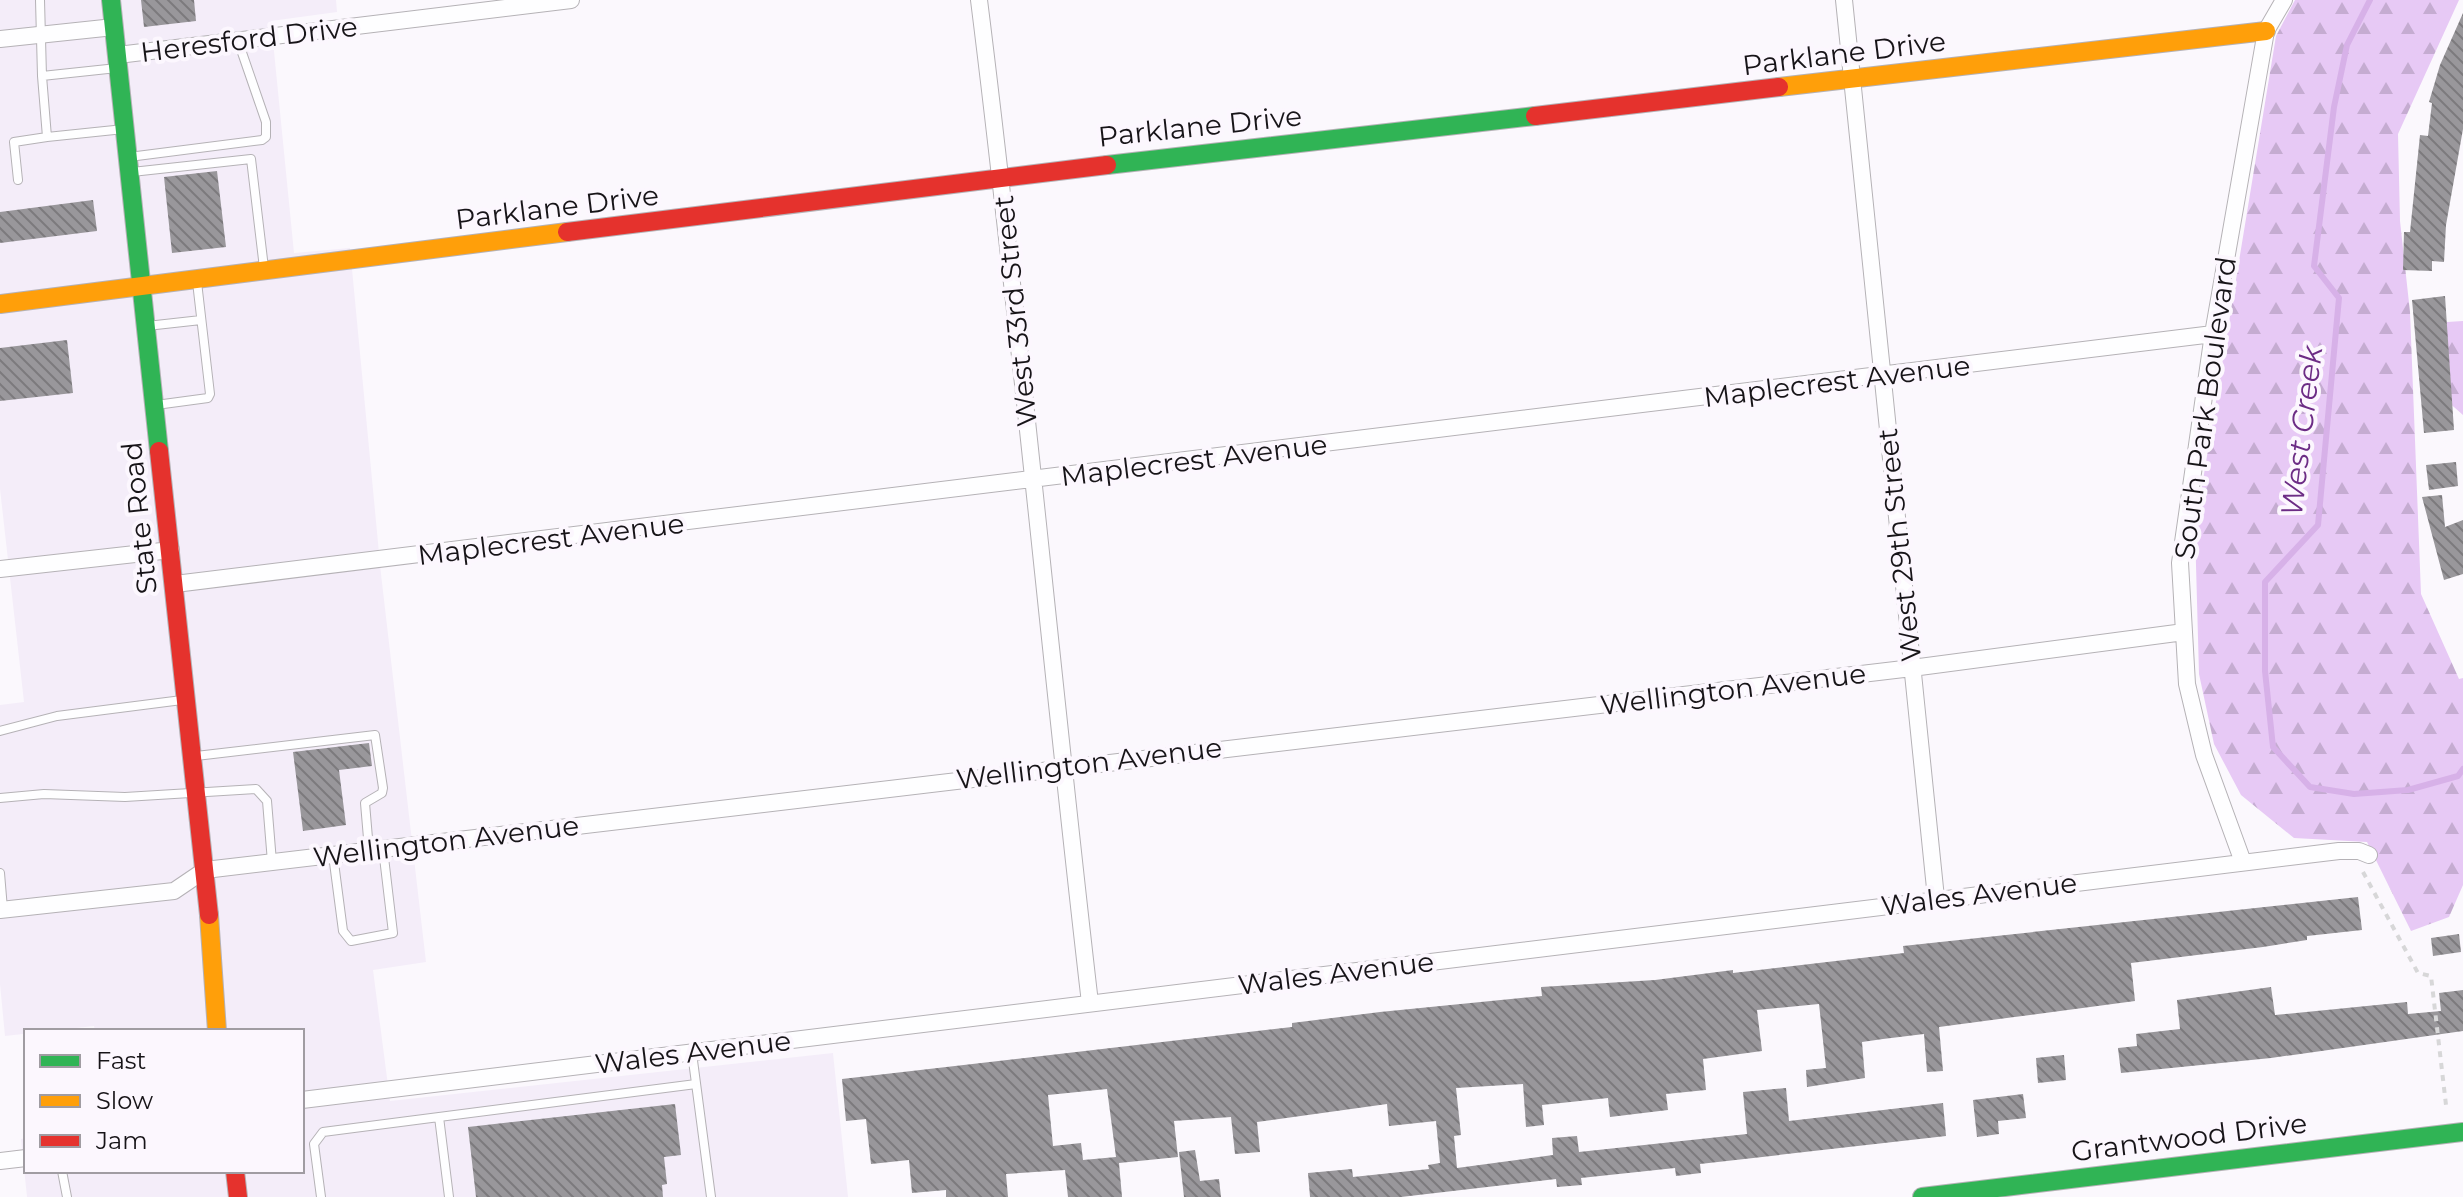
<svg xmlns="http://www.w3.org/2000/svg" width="2463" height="1197" viewBox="0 0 2463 1197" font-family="Montserrat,sans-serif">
	<defs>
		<pattern id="forest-firs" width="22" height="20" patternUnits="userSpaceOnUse" patternTransform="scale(2)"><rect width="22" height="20" fill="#e7c9f5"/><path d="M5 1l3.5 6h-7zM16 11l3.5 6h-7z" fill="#c5acd1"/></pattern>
		<pattern id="building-back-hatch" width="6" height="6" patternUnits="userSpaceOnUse" patternTransform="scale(2)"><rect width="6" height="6" fill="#99979b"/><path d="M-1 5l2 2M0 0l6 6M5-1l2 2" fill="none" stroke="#7c7a7d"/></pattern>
	</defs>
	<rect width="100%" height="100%" fill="#fbf8fd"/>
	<path fill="#f4edf9" d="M0,0H336L337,12L271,21L294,253L350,248L381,574L426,962L373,970L390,1101L833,1053L848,1197H27L21,1139L26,1138V1171H302V1031H95L94,1026L5,1036L0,984V705L24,702L0,489Z"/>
	<path fill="url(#forest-firs)" d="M2295,0H2459L2398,134L2400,221L2410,312L2421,594L2459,679L2463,678V885L2449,917L2411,931L2367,842L2294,838L2241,795L2214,744L2199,674L2195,529L2276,36Z
		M2463,321V415L2446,400L2443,358L2447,322Z"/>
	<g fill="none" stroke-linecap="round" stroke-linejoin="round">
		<path stroke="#d7b1e8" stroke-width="6" d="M2370,0L2347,45L2334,107L2314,266L2339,298L2318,525L2265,582V671L2273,747L2310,787L2354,794L2408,790L2458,776L2463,769"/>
	</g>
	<path fill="url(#building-back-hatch)" fill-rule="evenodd" d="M141,0H194L196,21L144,27Z
		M2463,13V129L2446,225L2444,262L2432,261V271L2403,270L2404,232H2410L2420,135L2428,136L2432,103L2429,102L2440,65Z
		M217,171L226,247L172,253L164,177Z
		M93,200L97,231L0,243V212Z
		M2445,296L2454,430L2424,433L2412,300Z
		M67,340L73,393L0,401V348Z
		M2456,462L2458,486L2429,490L2426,465Z
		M2442,495L2445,527L2463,520V574L2444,580L2422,497Z
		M369,743L372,766L339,770L346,825L303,831L293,752Z
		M2358,897L2362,930L2307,936V940L2263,947L2131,963L2135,1001L1939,1027L1943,1071L1927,1072L1924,1034L1883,1039L1862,1042L1865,1078L1807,1087L1806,1070L1826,1068L1819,1004L1757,1010L1762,1051L1703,1059L1706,1090L1666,1094L1668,1110L1610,1117L1608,1098L1542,1105L1544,1125L1526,1127L1523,1084L1456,1088L1461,1135L1454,1136L1457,1168L1553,1155L1552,1138L1577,1136L1579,1152L1747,1134L1743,1092L1786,1088L1789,1121L1943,1103L1946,1136L1700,1164L1701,1173L1676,1176L1675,1168L1581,1178L1582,1185L1557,1187L1556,1179L1401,1197H1310L1308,1173L1352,1169L1353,1177L1429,1169L1428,1165L1440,1163L1436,1121L1389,1126L1387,1104L1257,1122L1260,1152L1235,1154L1231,1117L1174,1121L1178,1157L1119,1163L1122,1197H1068L1065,1170L1006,1174L1008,1197H946V1190L912,1193L909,1160L871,1164L866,1119L846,1121L842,1079L1292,1027V1023L1380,1012L1542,996L1541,987L1655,980L1733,970V973L1904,953L1903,946ZM1107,1089L1116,1157L1083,1160L1081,1143L1053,1146L1048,1095Z
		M2459,934L2461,952L2433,956L2431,938Z
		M2271,987L2275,1015L2407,1002L2408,1014L2441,1011L2439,993L2463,990V1031L2271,1058L2121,1073L2118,1048L2137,1046L2136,1034L2180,1029L2177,1000Z
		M2064,1055L2066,1080L2038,1083L2036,1058Z
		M2023,1094L2026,1118L1998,1121L1999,1134L1977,1137L1973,1100Z
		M675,1104L681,1155L664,1157L667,1184L662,1185L663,1197H476L468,1127Z
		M1195,1150L1200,1181L1219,1179L1221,1197H1184L1179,1152Z"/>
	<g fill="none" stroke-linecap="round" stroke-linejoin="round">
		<defs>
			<path id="lane" d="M40,0L42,76L117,68
				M42,76L47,137L124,129
				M129,157L262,140L266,137V122L238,41
				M132,172L251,159L264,268
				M18,180L14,142L47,137
				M147,326L201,320
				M156,405L208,398L210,394L197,282
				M0,731L57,716L182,700
				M196,756L375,735L383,788L382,793L365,803L369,850
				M0,798L44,794L125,797L256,789L267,801L272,862
				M333,855L343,931L351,941L393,933L383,849
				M0,873L3,909
				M692,1053L711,1197
				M62,1171L67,1197
				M321,1197L314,1144L323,1132L439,1117
				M449,1197L439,1117L696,1084"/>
			<path id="street" d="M979,0C1021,334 1051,669 1090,1003
				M1844,0L1936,898
				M0,39L114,27
				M118,55L571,0
				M0,569L171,550
				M175,584L2213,334
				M2243,862L2204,755L2187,684L2180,563L2213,334L2266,31L2284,0
				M0,910L174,891L205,870L1912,668L2184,632
				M302,1100L2339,851H2359L2369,855
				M0,1161L26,1158"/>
			<path id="fast" d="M111,0L159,451
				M1107,165L1535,116
				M1922,1197L2463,1132"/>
			<path id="slow" d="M1779,87L2266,31
				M0,304L567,232
				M209,915L217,1031"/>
			<path id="jam" d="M1535,116L1779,87
				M567,232L1107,165
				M159,451L209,915
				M235,1171L238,1197"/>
		</defs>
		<use href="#lane" stroke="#b5b2b6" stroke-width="10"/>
		<use href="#street" stroke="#b5b2b6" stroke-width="18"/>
		<use href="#fast" stroke="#b5b2b6" stroke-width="20"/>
		<use href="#slow" stroke="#b5b2b6" stroke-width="20"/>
		<use href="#jam" stroke="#b5b2b6" stroke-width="20"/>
		<path stroke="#d7d7d8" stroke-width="4" stroke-dasharray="6 6" stroke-linecap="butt" d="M2363,872L2418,973L2431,976L2446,1105"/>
		<use href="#lane" stroke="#fefeff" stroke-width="8"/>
		<use href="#street" stroke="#fefeff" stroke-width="16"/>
		<use href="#fast" stroke="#30b455" stroke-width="18"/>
		<use href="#slow" stroke="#ff9f0a" stroke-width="18"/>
		<use href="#jam" stroke="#e5322d" stroke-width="18"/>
	</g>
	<g text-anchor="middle" stroke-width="8" stroke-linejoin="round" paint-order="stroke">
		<g font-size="28" fill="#171418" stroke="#fcf7fe">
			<text transform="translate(249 39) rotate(-7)" y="10">Heresford Drive</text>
			<text transform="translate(1844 53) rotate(-7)" y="10">Parklane Drive</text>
			<text transform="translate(1200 126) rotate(-6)" y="10">Parklane Drive</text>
			<text transform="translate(557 207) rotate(-7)" y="10">Parklane Drive</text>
			<text transform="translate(1015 311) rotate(-96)" y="10">West 33rd Street</text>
			<text transform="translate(1837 381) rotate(-7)" y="10">Maplecrest Avenue</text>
			<text transform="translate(2205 408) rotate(-82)" y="10">South Park Boulevard</text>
			<text transform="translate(1194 460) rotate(-7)" y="10">Maplecrest Avenue</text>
			<text transform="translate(139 518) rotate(-96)" y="10">State Road</text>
			<text transform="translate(551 539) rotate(-7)" y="10">Maplecrest Avenue</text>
			<text transform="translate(1899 545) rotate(-96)" y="10">West 29th Street</text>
			<text transform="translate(1733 689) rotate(-7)" y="10">Wellington Avenue</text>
			<text transform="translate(1089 763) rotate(-7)" y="10">Wellington Avenue</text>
			<text transform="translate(446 841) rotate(-7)" y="10">Wellington Avenue</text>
			<text transform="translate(1979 894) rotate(-7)" y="10">Wales Avenue</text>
			<text transform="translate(1336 973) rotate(-7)" y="10">Wales Avenue</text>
			<text transform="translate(693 1052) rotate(-7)" y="10">Wales Avenue</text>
			<text transform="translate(2189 1137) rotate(-7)" y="10">Grantwood Drive</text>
		</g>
		<g font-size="30" font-style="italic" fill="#6c2c85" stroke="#fcf7fe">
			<text transform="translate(2302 431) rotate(-83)" y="10">West Creek</text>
		</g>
	</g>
	<rect x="24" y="1029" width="280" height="144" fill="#fcf7fe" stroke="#a09ca2" stroke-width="2"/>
	<rect x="40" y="1055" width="40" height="12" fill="#30b455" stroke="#a09ca2" stroke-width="2"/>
	<text x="96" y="1069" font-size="24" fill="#171418">Fast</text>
	<rect x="40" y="1095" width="40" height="12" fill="#ff9f0a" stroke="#a09ca2" stroke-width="2"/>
	<text x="96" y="1109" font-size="24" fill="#171418">Slow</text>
	<rect x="40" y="1135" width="40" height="12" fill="#e5322d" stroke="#a09ca2" stroke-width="2"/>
	<text x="96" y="1149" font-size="24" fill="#171418">Jam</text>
</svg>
